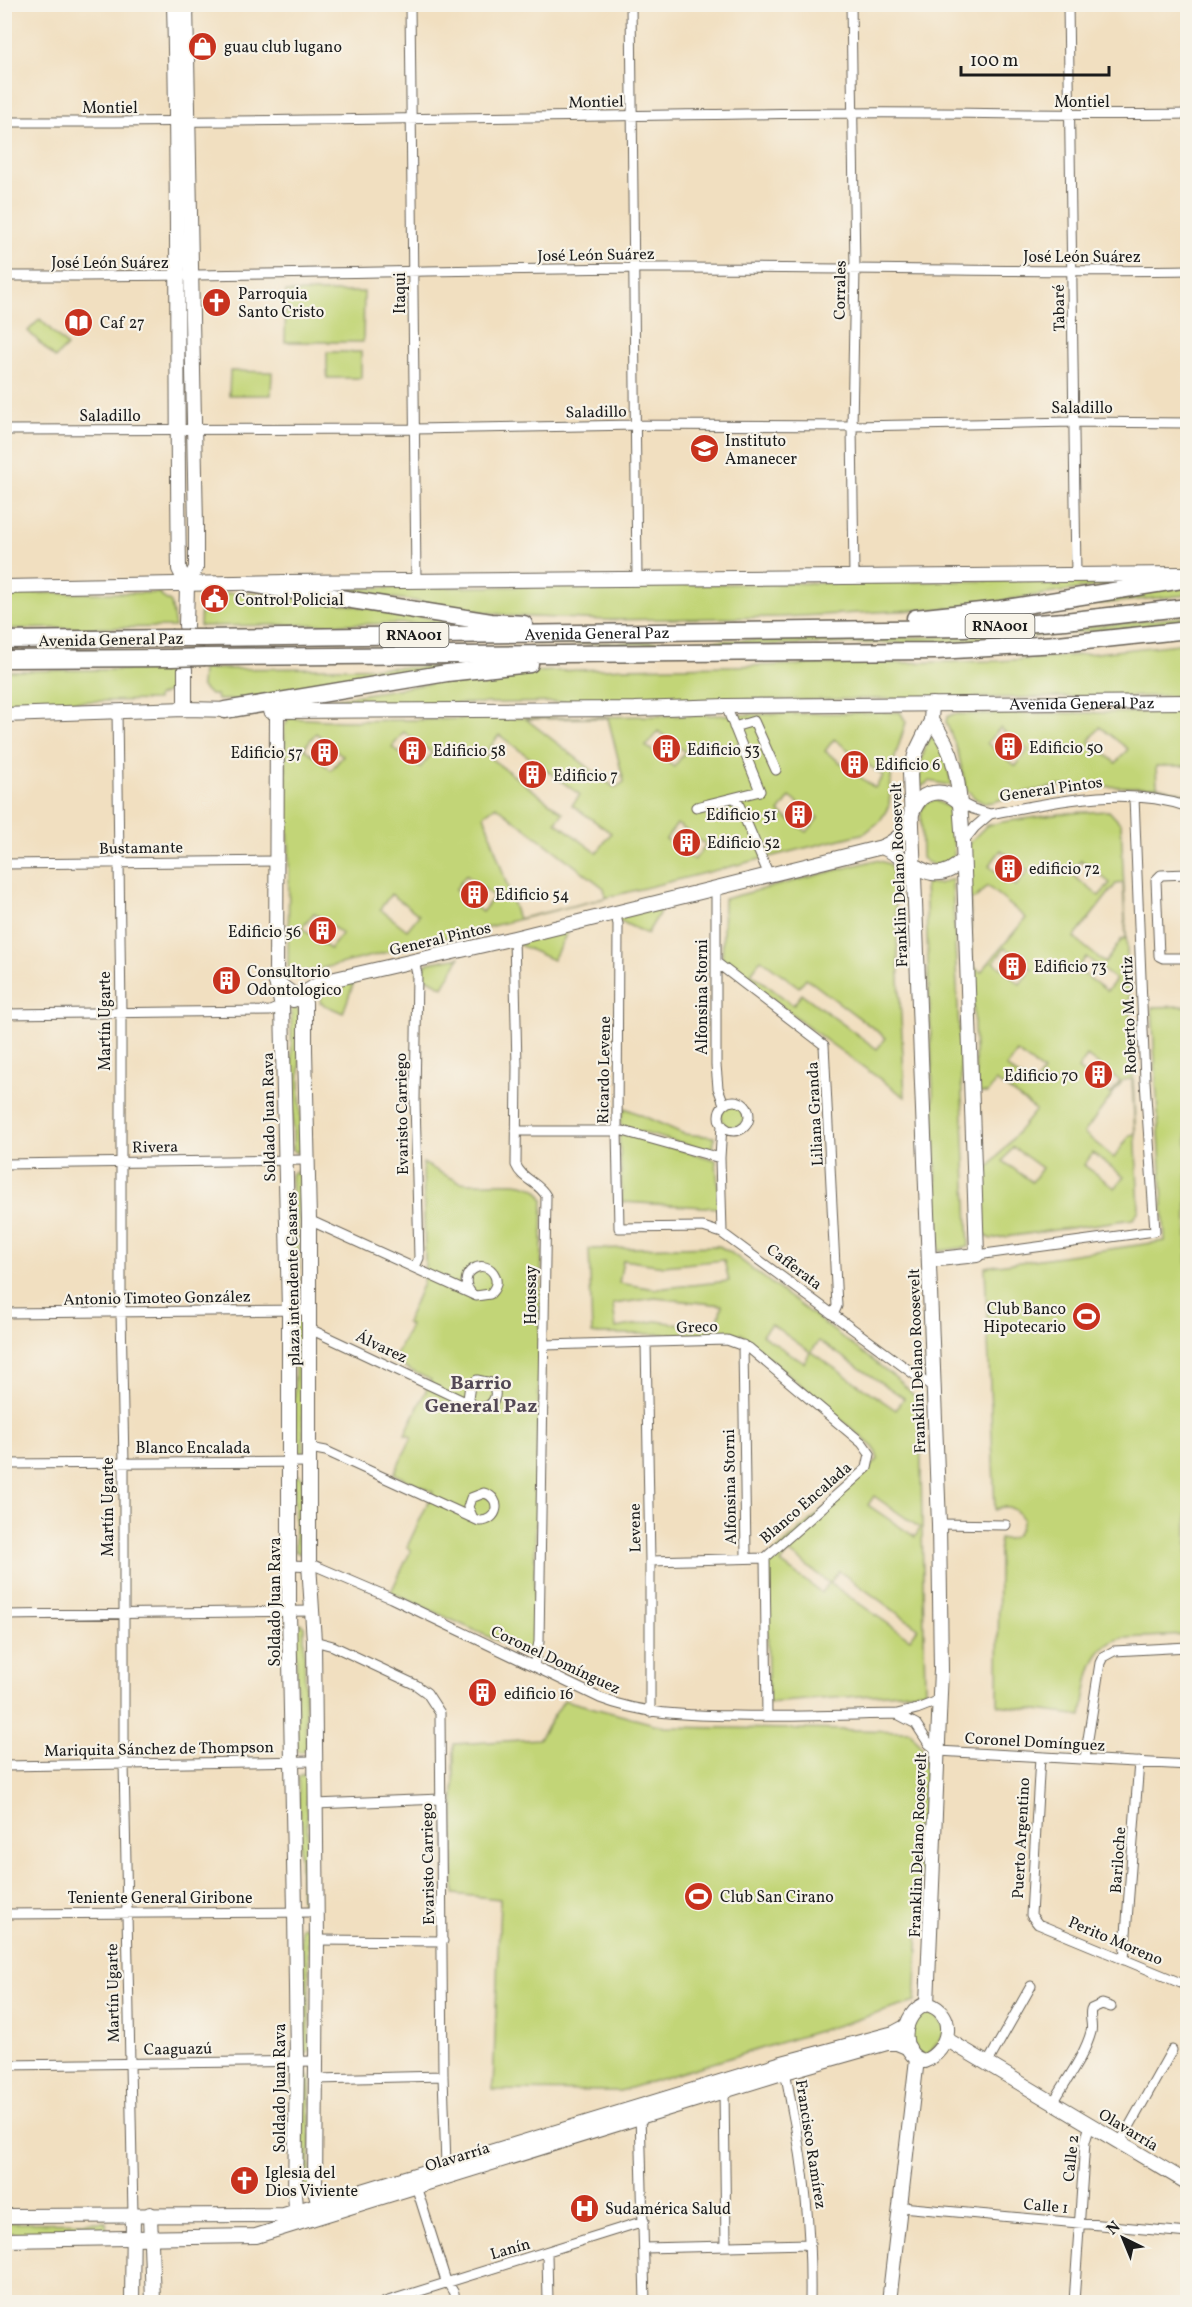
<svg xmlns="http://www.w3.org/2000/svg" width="1192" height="2307" viewBox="0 0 1192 2307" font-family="Vollkorn,serif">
	<rect width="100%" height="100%" fill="#f7f3e8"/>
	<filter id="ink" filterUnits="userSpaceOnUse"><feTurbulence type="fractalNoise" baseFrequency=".0167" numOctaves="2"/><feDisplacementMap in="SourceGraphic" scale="12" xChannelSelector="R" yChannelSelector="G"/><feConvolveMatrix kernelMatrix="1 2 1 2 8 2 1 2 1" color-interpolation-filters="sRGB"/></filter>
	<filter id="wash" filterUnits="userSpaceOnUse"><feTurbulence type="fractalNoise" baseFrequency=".008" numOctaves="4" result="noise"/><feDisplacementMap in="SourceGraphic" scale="24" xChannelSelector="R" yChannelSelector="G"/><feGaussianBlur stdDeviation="1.35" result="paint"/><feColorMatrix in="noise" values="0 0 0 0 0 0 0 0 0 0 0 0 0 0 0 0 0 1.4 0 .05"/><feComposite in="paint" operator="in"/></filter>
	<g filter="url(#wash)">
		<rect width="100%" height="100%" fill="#f1dfc0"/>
		<path fill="#c2d577" stroke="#6f784a" stroke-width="1.5" fill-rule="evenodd" d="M286,292H364L363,342H285Z
			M40,319L67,346L55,358L28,331Z
			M327,352H361V378H327Z
			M230,371L272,372L271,395H229Z
			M1146,579L954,608L782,617L607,620L511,616L401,599L305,589Z
			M1187,583V595L1006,613Z
			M4,593H161V596L171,603L175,627L5,629Z
			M213,593L284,594L459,623L200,626L201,601L207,597V602L219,601V597L212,596Z
			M1188,616L1187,622L975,642L746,645L529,644L974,636L1041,632Z
			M1187,643V696L298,705L487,674L626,668L998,661L1069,656Z
			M461,667L236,700H217L216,695H210L201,686L202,669Z
			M176,669L170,691L157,697V700L5,703V671Z
			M900,712L906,722L892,767L889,806L880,821L865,833L296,975L288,966L289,852L284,727L289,718L342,721ZM608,718L624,782L615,788L526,719ZM658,731L685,752L674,767L646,746ZM404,732L432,753L420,768L392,747ZM316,733L343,756L331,770L304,748ZM499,735L580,795L572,805L611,833L597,853L556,822L563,813L485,754ZM834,739L883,776L875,788L825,751ZM790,797L818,818L807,832L779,812ZM496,806L604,888L606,898L518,919L484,815ZM677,824L706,845L694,860L666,839ZM466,875L494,897L482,912L455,890ZM391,894L419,915L407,930L380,909ZM314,913L342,934L330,949L302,928Z
			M1187,712V766H1156L1157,786L1187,794L1157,787L1059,786L1026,792L993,802L984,803L976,799L966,789L958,752L946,722L947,717L953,714ZM1100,727L1128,749L1116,763L1089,741ZM1000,728L1028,750L1016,766L987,743Z
			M932,735L946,759L952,786L930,781L919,788C920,767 921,752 932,735Z
			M935,800L950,808L953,816L954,857C943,868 933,868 922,858L921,810L926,802Z
			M1109,811L1121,824L1139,1210L1133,1219L991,1239L981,1232L968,844L986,826L1002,822L1068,813ZM1001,850L1028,871L1016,886L989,866ZM1081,860L1110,883L1099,896L1070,873ZM1123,883L1126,938L1122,939L1105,963L1074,938L1116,884ZM987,886L1026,918L981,972L972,966L970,900L976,898ZM1005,948L1032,969L1020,984L994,962ZM1086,957L1116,980L1107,991L1077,969ZM1017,1052L1043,1072L1033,1086L1006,1067ZM1087,1056L1120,1081L1111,1094L1078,1069ZM1132,1079L1135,1134L1130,1135L1114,1158L1084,1133L1123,1080ZM996,1081L1036,1110L989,1167L980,1166L977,1093H988ZM1013,1147L1042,1168L1032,1182L1003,1161ZM1093,1153L1124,1177L1115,1188L1084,1165Z
			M876,860L890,864L894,878L905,1097L827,1041L722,960L724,899ZM761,959L799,987L806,978L886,1038L877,1049L802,994L793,1005L751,973Z
			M952,879L969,1247L939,1251L925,883L938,884Z
			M664,905L647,934L620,921L621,917Z
			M569,929L553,960L515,943Z
			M460,957L443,987L417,973L428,963Z
			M354,982L343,1013L320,1003C320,984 339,984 354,982Z
			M1187,1006V1635L1124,1638C1088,1644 1087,1687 1082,1716L998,1705L999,1538C1014,1542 1020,1533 1023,1519C1015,1508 1007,1503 995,1510L985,1267L1165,1241L1152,1007Z
			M295,1007L299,1011L301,1150L296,1153L293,1149L291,1010Z
			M721 1116a12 12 0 1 1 24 0a12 12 0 1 1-24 0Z
			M625,1108L684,1134L714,1137L713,1152L622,1127L620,1121Z
			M623,1133L716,1160L720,1208L622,1202L619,1135Z
			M423,1163C435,1169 448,1178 461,1182C485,1188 532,1172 543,1199L533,1647L530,1654L524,1653L391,1592L411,1550L407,1547L433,1492L394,1474L412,1437L405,1434L431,1380L393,1362L410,1325L406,1323L423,1283L425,1263Z
			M293,1172H296L299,1176V1299L295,1304L291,1175Z
			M719,1246L730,1252L901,1382L916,1398L920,1410L925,1691L768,1703L767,1559L871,1467L878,1459L874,1448L741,1334H592L589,1249ZM623,1260L664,1266L724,1260L729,1281L655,1289L619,1283ZM655,1298L722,1305L716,1329L656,1321L616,1328L613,1304ZM771,1324L810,1352L804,1363L762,1335ZM819,1341L904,1398L896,1410L811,1352ZM874,1496L920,1528L915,1537L868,1505ZM789,1552L829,1583L822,1593L781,1563ZM839,1571L918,1628L910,1639L830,1583Z
			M297,1321L301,1324L304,1452L299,1456L294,1453L295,1322Z
			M298,1475L303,1478V1553L300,1554L295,1551L294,1478Z
			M300,1623L304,1626L306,1746L303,1752H299L297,1748L296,1626Z
			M564,1700L665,1727L910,1731L925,1752L926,1793L915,2002L620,2091L493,2090L500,1899L454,1894V1744L539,1739Z
			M302,1774L307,1777L308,1900L304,1904L301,1903L298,1778Z
			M303,1926L308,1929L310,2050L306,2054L303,2053L301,1928Z
			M927,2004L947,2030L924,2061L906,2035Z
			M305,2073L310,2078V2186L307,2187L302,2183V2078Z
			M106,2222L107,2233L5,2234L4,2223Z"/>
	</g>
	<g filter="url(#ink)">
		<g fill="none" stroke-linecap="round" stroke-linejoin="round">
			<defs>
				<path id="street" d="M410,4L416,581
					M631,4L637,579
					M851,4L855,268L852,426L854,576
					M1068,4L1076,575
					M4,122C286,123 567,115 849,113C962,112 1074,116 1188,114
					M4,276C215,277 425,270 635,268C819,267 1003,273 1188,270
					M4,430L414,429L636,425L852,426L1074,422L1188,423
					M117,711L121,1013V1312L124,1463V1763L133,2215
					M734,727L754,721L776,770
					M736,798L769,875
					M959,802L973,809L990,814C1054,802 1124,785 1188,807
					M696,807L760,791L726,706
					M963,842L975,827L990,814
					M4,864L277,861
					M1188,874L1161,875L1156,880L1159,956L1163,958H1188
					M716,889V1065L718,1088L724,1104
					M615,913L618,924L617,1130L619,1228L703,1227L722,1233L933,1388
					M514,938L517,1066L516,1165C522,1180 539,1182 546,1196L539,1642L534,1666
					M414,961L417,974L415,1100L419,1258L415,1267
					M717,963L824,1045L837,1306L833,1315
					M4,1014L270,1011L282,1006
					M719 1116a15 15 0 1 1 30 0a15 15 0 1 1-30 0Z
					M722,1125L720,1158L722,1233
					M516,1131H623L720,1158
					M4,1164L307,1160
					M309,1220L476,1296L490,1294C495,1289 498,1283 495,1276C486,1255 453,1273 472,1294
					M977,1255L1155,1231L1145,1081L1134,797
					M4,1313L310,1310
					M310,1329L474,1406C490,1412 502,1396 491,1383L477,1380L470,1385L468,1399L474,1406
					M646,1343L650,1561V1712
					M545,1345L727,1340L749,1348L862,1443L870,1454L867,1468L765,1558L650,1561
					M743,1345L746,1557
					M310,1448L326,1451L479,1521C498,1522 503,1498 484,1493L471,1498L468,1507L472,1516
					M4,1464L310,1462
					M939,1524L1006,1525
					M765,1558L767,1716
					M290,1565L316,1566L391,1598L600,1698C644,1715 689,1715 736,1716C789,1717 843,1715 897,1714L917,1709L940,1700
					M4,1615L313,1611
					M314,1641L333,1646L416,1685L427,1693L440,1713L443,2076L446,2165
					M897,1714L916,1724L929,1744L938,1751L1188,1765
					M1040,1757L1031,1915L1038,1924L1188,1986
					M1085,1758L1100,1663L1103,1657L1114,1651L1188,1647
					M4,1766L314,1761
					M315,1804L441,1799
					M4,1914L315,1912
					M317,1940L443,1941
					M1124,1960L1139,1762
					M987,2064L1031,1986
					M4,2065L316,2061
					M784,2068C788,2083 790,2099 793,2114C806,2176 811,2239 810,2302
					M316,2079L443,2076
					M724,2091L726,2246
					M1053,2103C1065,2082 1085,2055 1091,2032C1093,2025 1089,2017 1091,2009L1102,2004L1111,2007
					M640,2113L645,2302
					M1120,2143L1172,2050
					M416,2186L445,2278L454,2293L455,2302
					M901,2207L1188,2233
					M644,2248L810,2244
					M547,2253L548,2302
					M385,2302L644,2221
					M1074,2302L1085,2142L1090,2125"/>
				<g id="secondary">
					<path d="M174,4C179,193 176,381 179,569L187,585"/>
					<path d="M4,587L287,582L1185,574"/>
					<path d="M186,626L187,585L196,568V527L186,4"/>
					<path d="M185,709V669"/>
					<path id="s1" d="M270,711L635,709L726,706L1188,702"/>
					<path d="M277,711L276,982L305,1003V1050L309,1220V1564L314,1641L317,1940L315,2190L322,2215"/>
					<path d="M4,715L185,709L233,710"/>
					<path d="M882,847C912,860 933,891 963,860"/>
					<path d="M276,982L282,1006L289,1310V1611L295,1911L297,2061L295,2193L297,2223"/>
					<path d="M293,1000L322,982L514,938L882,847C889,844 896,840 902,833C913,820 912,796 933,793C944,791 951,795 959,802"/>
					<path d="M929,1260L977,1255L963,842C959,799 961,755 931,721"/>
					<path d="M927,2004L941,1670L939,1524L910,773L916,752L931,721L932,704"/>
					<path d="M927,2004C958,2013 950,2051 924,2061C897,2055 901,2012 927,2004Z"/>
					<path d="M946,2039L1188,2183"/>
					<path d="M150,2214L153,2302"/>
					<path d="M4,2216L284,2215L782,2063L894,2033L907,2026"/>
					<path d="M4,2240L256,2236L785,2072L887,2043H897L909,2048"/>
					<path d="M132,2302L133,2215"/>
					<path d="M889,2302L917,2059"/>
				</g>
				<g id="highway">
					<path d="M251,584L491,622L524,624"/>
					<path d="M915,618L1000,609L1188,579"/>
					<path id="s2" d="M204,638L964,628L1065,621L1188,607"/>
					<path d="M4,640L171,638"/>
					<path d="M205,657L936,651L1058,644L1188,630"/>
					<path d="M4,659L171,658"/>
					<path d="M225,710L447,673L530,664"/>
				</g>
			</defs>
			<use href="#street" stroke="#676055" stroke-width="11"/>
			<use href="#secondary" stroke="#676055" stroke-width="16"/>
			<use href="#highway" stroke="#676055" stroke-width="19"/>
			<use href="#street" stroke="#fff" stroke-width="9"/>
			<use href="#secondary" stroke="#fff" stroke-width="14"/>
			<use href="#highway" stroke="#fff" stroke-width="16"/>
			<defs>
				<path id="highway-bridge" d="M171,638H204
					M171,658L205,657"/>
			</defs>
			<use href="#highway-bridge" stroke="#676055" stroke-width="19" stroke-linecap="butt"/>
			<use href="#highway-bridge" stroke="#fff" stroke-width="16"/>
		</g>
	</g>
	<defs>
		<symbol id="shop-disc" viewBox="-11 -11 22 22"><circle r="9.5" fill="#c8321e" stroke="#f7f3e8"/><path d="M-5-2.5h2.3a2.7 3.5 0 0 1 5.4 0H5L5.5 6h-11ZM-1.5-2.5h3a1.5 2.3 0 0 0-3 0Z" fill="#fff"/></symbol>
		<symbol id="church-disc" viewBox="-11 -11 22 22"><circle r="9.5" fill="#c8321e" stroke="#f7f3e8"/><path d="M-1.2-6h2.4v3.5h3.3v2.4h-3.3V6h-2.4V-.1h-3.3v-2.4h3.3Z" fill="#fff"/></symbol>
		<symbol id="library-disc" viewBox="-11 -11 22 22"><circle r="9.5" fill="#c8321e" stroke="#f7f3e8"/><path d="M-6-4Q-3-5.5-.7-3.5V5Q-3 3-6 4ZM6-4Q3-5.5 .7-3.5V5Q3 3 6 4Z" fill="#fff"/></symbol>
		<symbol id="school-disc" viewBox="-11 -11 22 22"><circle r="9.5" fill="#c8321e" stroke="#f7f3e8"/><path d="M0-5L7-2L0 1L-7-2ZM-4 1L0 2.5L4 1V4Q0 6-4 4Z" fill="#fff"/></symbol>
		<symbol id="civic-disc" viewBox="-11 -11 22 22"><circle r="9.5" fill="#c8321e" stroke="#f7f3e8"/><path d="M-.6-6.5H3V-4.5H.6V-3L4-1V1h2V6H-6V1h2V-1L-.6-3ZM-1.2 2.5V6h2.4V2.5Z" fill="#fff"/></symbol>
		<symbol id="building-disc" viewBox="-11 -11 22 22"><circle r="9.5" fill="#c8321e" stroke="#f7f3e8"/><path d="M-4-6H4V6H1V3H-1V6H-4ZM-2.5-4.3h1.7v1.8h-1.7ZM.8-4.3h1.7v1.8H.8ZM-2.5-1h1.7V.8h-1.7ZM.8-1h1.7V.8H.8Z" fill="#fff"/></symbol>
		<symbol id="stadium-disc" viewBox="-11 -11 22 22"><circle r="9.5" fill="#c8321e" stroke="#f7f3e8"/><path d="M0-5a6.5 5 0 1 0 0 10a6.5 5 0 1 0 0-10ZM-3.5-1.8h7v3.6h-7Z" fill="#fff"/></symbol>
		<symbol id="hospital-disc" viewBox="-11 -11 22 22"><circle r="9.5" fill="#c8321e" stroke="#f7f3e8"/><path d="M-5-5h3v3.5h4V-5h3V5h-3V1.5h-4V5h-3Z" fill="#fff"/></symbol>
	</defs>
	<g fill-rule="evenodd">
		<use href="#shop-disc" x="186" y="30" width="33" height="33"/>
		<use href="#church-disc" x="200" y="286" width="33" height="33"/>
		<use href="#library-disc" x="62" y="306" width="33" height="33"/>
		<use href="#school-disc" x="688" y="432" width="33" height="33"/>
		<use href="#civic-disc" x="198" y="582" width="33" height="33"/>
		<use href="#building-disc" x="992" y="730" width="33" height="33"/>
		<use href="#building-disc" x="650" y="732" width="33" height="33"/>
		<use href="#building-disc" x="396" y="734" width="33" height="33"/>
		<use href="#building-disc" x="308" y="736" width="33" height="33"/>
		<use href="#building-disc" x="838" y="748" width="33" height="33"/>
		<use href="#building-disc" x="516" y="758" width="33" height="33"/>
		<use href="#building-disc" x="782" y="798" width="33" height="33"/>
		<use href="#building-disc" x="670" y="826" width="33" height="33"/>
		<use href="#building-disc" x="992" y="852" width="33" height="33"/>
		<use href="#building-disc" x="458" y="878" width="33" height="33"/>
		<use href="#building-disc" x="306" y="914" width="33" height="33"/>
		<use href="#building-disc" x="996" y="950" width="33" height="33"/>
		<use href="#building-disc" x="210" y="964" width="33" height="33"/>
		<use href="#building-disc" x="1082" y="1058" width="33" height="33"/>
		<use href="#stadium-disc" x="1070" y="1300" width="33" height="33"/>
		<use href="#building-disc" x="466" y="1676" width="33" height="33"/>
		<use href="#stadium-disc" x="682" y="1880" width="33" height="33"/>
		<use href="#church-disc" x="228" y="2164" width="33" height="33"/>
		<use href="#hospital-disc" x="568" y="2192" width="33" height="33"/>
	</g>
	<g text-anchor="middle" stroke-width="4.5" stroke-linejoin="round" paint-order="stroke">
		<g fill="#f7f3e8" stroke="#5e5c59" stroke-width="1.5">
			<rect x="965.5" y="614" width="69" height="24" rx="4.5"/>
			<rect x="379.5" y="623" width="69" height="24" rx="4.5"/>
		</g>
		<g font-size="15" font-weight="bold" fill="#1c1c1c">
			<text x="1000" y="631">RNA001</text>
			<text x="414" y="640">RNA001</text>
		</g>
		<g font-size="16" fill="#1c1c1c" stroke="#f7f3e8" text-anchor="start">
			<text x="224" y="52">guau club lugano</text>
			<text x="238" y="299">Parroquia<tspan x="238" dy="18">Santo Cristo</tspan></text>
			<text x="100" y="328">Caf 27</text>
			<text x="725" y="446">Instituto<tspan x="725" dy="18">Amanecer</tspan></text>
			<text x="235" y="605">Control Policial</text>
			<text x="1029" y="753">Edificio 50</text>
			<text x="687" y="755">Edificio 53</text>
			<text x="433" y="756">Edificio 58</text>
			<text x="303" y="758" text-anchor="end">Edificio 57</text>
			<text x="875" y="770">Edificio 6</text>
			<text x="553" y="781">Edificio 7</text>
			<text x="777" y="820" text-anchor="end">Edificio 51</text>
			<text x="707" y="848">Edificio 52</text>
			<text x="1029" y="874">edificio 72</text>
			<text x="495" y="900">Edificio 54</text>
			<text x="301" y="937" text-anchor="end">Edificio 56</text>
			<text x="1034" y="972">Edificio 73</text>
			<text x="247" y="977">Consultorio<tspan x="247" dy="18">Odontologico</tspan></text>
			<text x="1078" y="1081" text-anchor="end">Edificio 70</text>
			<text x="1066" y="1314" text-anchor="end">Club Banco<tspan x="1066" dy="18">Hipotecario</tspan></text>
			<text x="504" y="1699">edificio 16</text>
			<text x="720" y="1902">Club San Cirano</text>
			<text x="265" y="2178">Iglesia del<tspan x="265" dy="18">Dios Viviente</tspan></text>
			<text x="605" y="2214">Sudamérica Salud</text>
		</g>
		<g font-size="16" fill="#1c1c1c" stroke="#f7f3e8">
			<text transform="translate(596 101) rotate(-1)" y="6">Montiel</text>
			<text x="1082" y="107">Montiel</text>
			<text x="110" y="113">Montiel</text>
			<text transform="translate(596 254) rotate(-1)" y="6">José León Suárez</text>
			<text x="1082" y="262">José León Suárez</text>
			<text x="110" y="268">José León Suárez</text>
			<text transform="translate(839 290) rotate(-89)" y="6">Corrales</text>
			<text transform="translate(399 293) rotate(-90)" y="6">Itaqui</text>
			<text transform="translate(1058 308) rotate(-91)" y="6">Tabaré</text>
			<text x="1082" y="413">Saladillo</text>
			<text transform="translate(596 411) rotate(-1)" y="6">Saladillo</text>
			<text x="110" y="421">Saladillo</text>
			<text dy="6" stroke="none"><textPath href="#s2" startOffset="393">Avenida General Paz</textPath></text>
			<text transform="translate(111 639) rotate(-1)" y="6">Avenida General Paz</text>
			<text dy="6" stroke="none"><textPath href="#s1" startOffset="812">Avenida General Paz</textPath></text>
			<text transform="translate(1051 788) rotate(-8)" y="6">General Pintos</text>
			<text transform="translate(141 847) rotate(-1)" y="6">Bustamante</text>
			<text transform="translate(898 875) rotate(-92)" y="6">Franklin Delano Roosevelt</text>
			<text transform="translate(440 938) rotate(-13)" y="6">General Pintos</text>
			<text transform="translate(701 997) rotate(-90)" y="6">Alfonsina Storni</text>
			<text transform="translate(1128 1015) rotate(-92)" y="6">Roberto M. Ortiz</text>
			<text transform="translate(104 1021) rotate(-90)" y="6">Martín Ugarte</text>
			<text transform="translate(603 1070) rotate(-89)" y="6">Ricardo Levene</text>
			<text transform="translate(401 1114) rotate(-91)" y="6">Evaristo Carriego</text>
			<text transform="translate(814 1114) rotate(-93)" y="6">Liliana Granda</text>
			<text transform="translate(268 1117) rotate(-91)" y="6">Soldado Juan Rava</text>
			<text transform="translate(155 1146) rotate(-1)" y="6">Rivera</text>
			<text transform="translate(795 1266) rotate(37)" y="6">Cafferata</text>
			<text transform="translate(292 1279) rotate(-91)" y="6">plaza intendente Casares</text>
			<text transform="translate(530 1295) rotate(-90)" y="6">Houssay</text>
			<text transform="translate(157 1297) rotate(-1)" y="6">Antonio Timoteo González</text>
			<text transform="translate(697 1326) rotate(-2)" y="6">Greco</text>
			<text transform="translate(382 1346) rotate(25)" y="6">Álvarez</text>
			<text transform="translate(916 1361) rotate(-92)" y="6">Franklin Delano Roosevelt</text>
			<text x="193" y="1453">Blanco Encalada</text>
			<text transform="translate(729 1487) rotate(-91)" y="6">Alfonsina Storni</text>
			<text transform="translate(805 1502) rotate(-41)" y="6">Blanco Encalada</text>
			<text transform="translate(107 1507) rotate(-90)" y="6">Martín Ugarte</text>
			<text transform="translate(634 1528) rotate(-91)" y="6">Levene</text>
			<text transform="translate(274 1602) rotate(-90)" y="6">Soldado Juan Rava</text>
			<text transform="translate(556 1659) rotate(25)" y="6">Coronel Domínguez</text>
			<text transform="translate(1035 1741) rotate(3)" y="6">Coronel Domínguez</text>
			<text transform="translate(159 1748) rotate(-1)" y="6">Mariquita Sánchez de Thompson</text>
			<text transform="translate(1020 1838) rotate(-87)" y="6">Puerto Argentino</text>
			<text transform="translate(917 1845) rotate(-88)" y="6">Franklin Delano Roosevelt</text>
			<text transform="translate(1117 1860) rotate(-86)" y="6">Bariloche</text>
			<text transform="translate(427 1864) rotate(-91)" y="6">Evaristo Carriego</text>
			<text x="160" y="1903">Teniente General Giribone</text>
			<text transform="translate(1116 1940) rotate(23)" y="6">Perito Moreno</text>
			<text transform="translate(112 1993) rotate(-91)" y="6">Martín Ugarte</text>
			<text transform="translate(178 2048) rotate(-1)" y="6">Caaguazú</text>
			<text transform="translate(279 2088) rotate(-90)" y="6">Soldado Juan Rava</text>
			<text transform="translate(1129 2129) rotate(31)" y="6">Olavarría</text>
			<text transform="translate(812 2144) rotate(81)" y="6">Francisco Ramírez</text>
			<text transform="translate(457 2156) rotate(-17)" y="6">Olavarría</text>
			<text transform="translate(1070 2158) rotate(-84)" y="6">Calle 2</text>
			<text transform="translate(1046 2205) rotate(5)" y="6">Calle 1</text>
			<text transform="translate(510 2248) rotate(-16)" y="6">Lanín</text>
		</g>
		<g font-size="20" font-weight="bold" fill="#524754" stroke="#f7f3e8">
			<text x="481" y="1389">Barrio<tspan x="481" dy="23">General Paz</tspan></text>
		</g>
	</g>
	<rect width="1192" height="2307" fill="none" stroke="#f7f3e8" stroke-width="24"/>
	<g transform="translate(1123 2238) rotate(317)" stroke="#f7f3e8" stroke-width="4.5" paint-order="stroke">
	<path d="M0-4.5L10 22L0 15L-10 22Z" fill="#1c1c1c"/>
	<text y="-9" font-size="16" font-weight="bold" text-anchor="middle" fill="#1c1c1c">N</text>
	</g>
	<path d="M961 66v9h148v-9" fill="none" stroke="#1c1c1c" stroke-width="3"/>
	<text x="970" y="66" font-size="18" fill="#1c1c1c" stroke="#f7f3e8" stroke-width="4.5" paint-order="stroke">100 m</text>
</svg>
